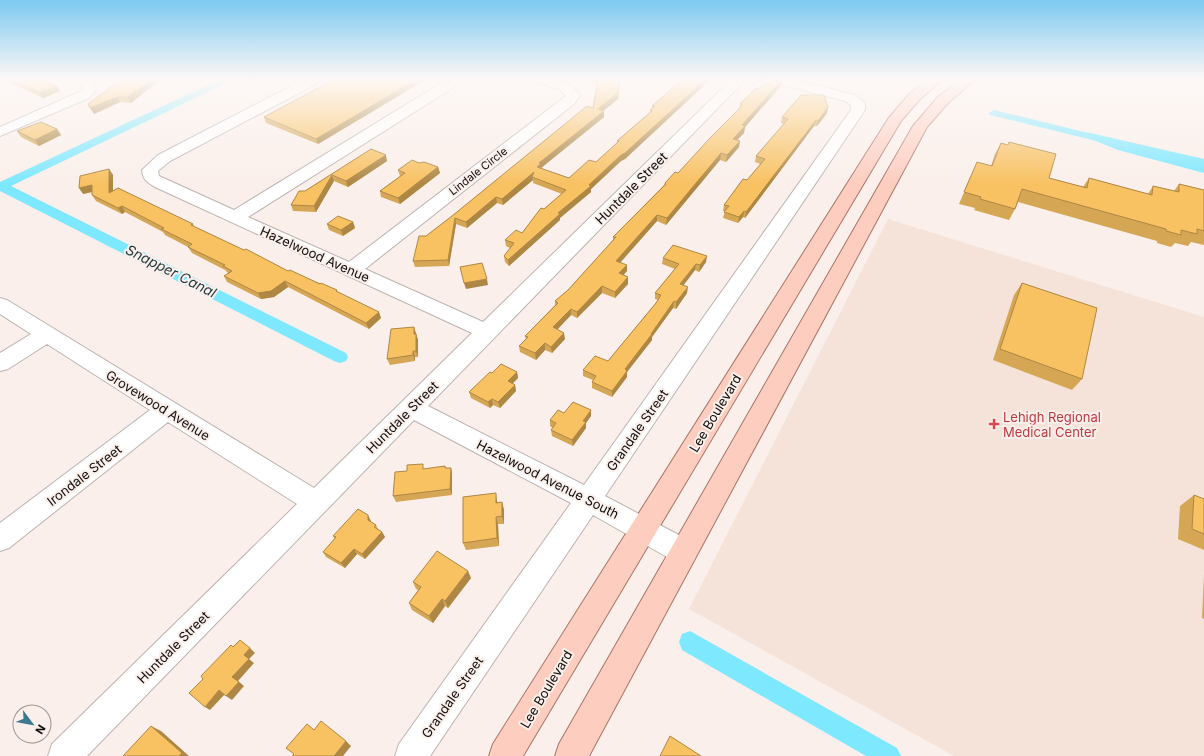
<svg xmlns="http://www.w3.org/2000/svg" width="1204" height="756" viewBox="0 0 1204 756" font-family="Inter,sans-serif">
	<rect width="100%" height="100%" fill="#faefea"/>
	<path fill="#f5e3da" d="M888,219L1204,317V756H954L689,609Z"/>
	<path fill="#7ee8ff" d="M1086,132L1204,159V173L1118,150L1091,139Z"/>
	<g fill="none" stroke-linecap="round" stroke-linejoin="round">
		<path fill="#7ee8ff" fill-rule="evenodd" d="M221,79H233L231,81L11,186L346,353L348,357L346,361L340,363L334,361L0,191V182Z
			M994,110L1113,139L1115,141L1109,144L990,115L989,113Z
			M690,631L897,748L901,756H866L682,650L679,642L682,634Z"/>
		<defs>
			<path id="minor" d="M74,79H92L97,89L89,98L0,136V127L79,92L83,88L81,84L75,82Z
				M305,79H322L320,82L170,161L158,171L159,176L234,210L448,79H463L462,82L248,217L349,262L566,96L559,89L535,82L534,79C552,79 570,78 580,96L574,104L365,269L483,322L732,79H746L428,406L584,485L851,110V105L845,101L772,82L771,79H791L855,95L865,103V110L605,496L694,543L697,552L694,561L684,565L674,561L593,515L430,756H395L399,744L571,503L414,420L87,756H48L52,744L297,504L168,422L9,548L0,551V523L150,410L47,344L8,369L0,371V353L31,334L0,314V298L7,300L314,488L472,333L155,187C147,182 143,180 142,170L158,155Z"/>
			<path id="major" d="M929,79H944L920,99L901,121L523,756H489L493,744L888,119L910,93Z
				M961,79H976L948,103L927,127L589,756H555L559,744L913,126L938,97Z"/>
		</defs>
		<use href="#minor" stroke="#bdb3ae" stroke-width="2"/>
		<use href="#major" stroke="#a97465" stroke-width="2"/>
		<use href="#minor" fill="#fff" fill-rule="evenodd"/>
		<use href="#major" fill="#fdcdc0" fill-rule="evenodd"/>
	</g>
	<path fill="#d5a654" d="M1,79H40L57,86L60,91L43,98Z
		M122,79L131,103L120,102L94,114Z
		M587,79H617L620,81L618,99L603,111L604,117L541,168L569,178L596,162L617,143V141L650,112V110L652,109V106L683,79H711L625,159L621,161L591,189V192L560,218V220L509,266L505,262L504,256L510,248L506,246L505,240L522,233L544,209L562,194L533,183V180L503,205L497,203L467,228L456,224L449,266L415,267L413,261L426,236L593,108L597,86Z
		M418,84L318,144L266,123L264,117Z
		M781,86L745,127L744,133L737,140L739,147L726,162L720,160L666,225L657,221L621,262L627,271L623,275L628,277V284L615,298L602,293L577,318L571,315L557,330L565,339L552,353L545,350L536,360L520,352L519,346L526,339L525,336L555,305V301L568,290L613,240V237L664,185L665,183L678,173L738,110L740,108V104Z
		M827,113L817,126H814L745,218L743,217L738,223L723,218L725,211H723L724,205L747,180L760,164L755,162L756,156L784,124L781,123L782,117Z
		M57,129L61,135L39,146L21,137L17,131Z
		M1009,142L1049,178L1083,187L1089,178L1148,194L1153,186L1174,191L1179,184L1204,190V245L1191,242L1188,246L1175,243L1171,247L1157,243V241L1018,202L1015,209L1009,220L974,210L975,208L959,204L977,162L991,166L995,154L1001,143L1008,145Z
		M371,149L387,161L348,187L334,181L316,212L293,211L291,205L305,191Z
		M419,163L438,167L440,173L400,204L381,197L380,191L400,176L398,170Z
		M109,169L113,175V191L193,224L194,227L288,271L337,290L338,293L381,318L369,329L288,287L274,297L261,299L227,282L224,276L228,273L225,270L192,253L188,247L165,235L163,232L125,212L122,214L96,201L92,195V192L83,194Z
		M353,222L355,228L343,236L329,230L327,224Z
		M663,258L706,262L699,272L695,270L683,286L687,293L676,309L673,308L652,337V340L627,372V377L612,397L592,388V382L593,380L583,376V370L608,361L656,303L658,300L655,299V293L675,269L662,264Z
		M1022,283L1082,379L1072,390L993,360L1014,295Z
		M416,333L418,340V357H415V361L390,365L387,359Z
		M517,372L518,378L513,383L515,385L516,391L500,408L493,405L490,408L471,398L469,392L492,373Z
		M564,413L591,416L586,423V428L573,446L552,436L551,430L553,428L550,426V420Z
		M445,466L446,468H451L452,473V495L396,502L393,496L425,469Z
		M1194,495L1204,499V550L1178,539L1180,506Z
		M497,501L498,503L502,502L504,510V524H498L499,546L466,550L463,543Z
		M371,521V522L376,525L378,529L382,532L385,537L365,559L357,554L345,568L326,557L323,552L335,539L333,536Z
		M1204,574V619L1202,618Z
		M471,578L448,608L445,606L433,623L412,610L409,603L418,590L416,589L413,582Z"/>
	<path fill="#ae8745" d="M152,79H161L131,103L127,97Z
		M417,79H427L318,144L316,139Z
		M706,79H711L625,159L621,161L591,189V192L560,218V220L509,266L508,260L558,213L621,155Z
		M782,80L781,86L745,127L744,133L732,145L733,139L742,125Z
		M620,81L618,99L598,115V109Z
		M57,86L60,91L43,98L40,92Z
		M117,97L120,102L94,114L90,108Z
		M828,107L827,113L817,126L818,121Z
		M604,111V117L541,168L537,167L539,163Z
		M816,120L814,126L745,218L746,212Z
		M57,129L61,135L39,146L35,140Z
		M740,141L739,147L726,162L727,155Z
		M721,153L720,160L666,225L667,218Z
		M386,155L387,161L348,187L346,181Z
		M438,167L440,173L400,204L398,198Z
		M109,169L113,175V199L109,193Z
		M534,172L532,177L533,180L503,205L502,199Z
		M332,175L334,181L316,212L314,206Z
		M92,185L96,191L83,194L79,188Z
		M496,197L497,203L467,228L466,222Z
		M122,206L125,212L122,214L118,208Z
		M744,211L743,217L738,223L739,217Z
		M657,215V221L616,267V261Z
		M455,218L456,224L449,266L448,260Z
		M353,222L355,228L343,236L341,230Z
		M707,256L706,262L699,272L700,265Z
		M696,264L695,270L679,291L680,284Z
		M627,265V271L619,280V273Z
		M628,277V284L615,298V292Z
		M487,279L488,285L466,289L464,283Z
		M285,281L288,287L274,297L261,299L258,293Z
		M602,286V293L577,318V312Z
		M688,287L687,293L676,309V302Z
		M674,301L673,308L652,337V340L627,372V377L612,397V391L625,369Z
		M571,309V315L553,334V327Z
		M379,312L381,318L369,329L366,323Z
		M414,327L416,333L415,340L414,334Z
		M564,333L565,339L552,353L551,347Z
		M416,334L418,340V357L416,351Z
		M545,343V350L536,360L535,353Z
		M413,351L415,357V361L413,355Z
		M517,372L518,378L509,387L508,381Z
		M515,385L516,391L500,408L498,402Z
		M492,399L493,405L490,408L488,402Z
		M591,410V416L586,423V428L573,446L572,440L583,421Z
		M451,468L452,473V495L450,489Z
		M496,493L497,501L498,511L496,503Z
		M502,502L504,510V524L502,516Z
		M368,515L371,521V526L368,520Z
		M496,517L498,524L499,546L497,538Z
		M382,532L385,537L365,559L362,554Z
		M354,549L357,554L345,568L341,563Z
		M468,571L471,578L448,608L445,601Z
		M442,599L445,606L433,623L429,616Z
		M250,648L255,653L249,659L254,663L238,681L244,686L232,700L226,696L232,677L244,655Z
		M219,690L225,694L210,710L205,707Z
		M151,726L161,731L189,756H179Z
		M346,741L351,746L343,756H334Z"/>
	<path fill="#f8c162" stroke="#ae8745" d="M9,79H40L57,86L40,92Z
		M122,79H152L127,97H117L90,108L88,104Z
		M335,79H417L316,139L264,117Z
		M595,79H617L620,81L618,93L598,109L604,111L539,163L541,164L537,167L569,178L589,160L596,162L619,141H617L652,111L650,110L655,106H652L683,79H706L625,153L621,155L589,185L591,186L558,213L560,214L508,260L504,256L514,243L505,240L516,230L522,233L541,208L544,209L566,190L532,177L534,172L502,199L496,197L466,222L455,218L448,260L413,261L419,236H426L452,216L587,106L593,108L598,81Z
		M778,79L782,80L742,125L745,126L733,139L740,141L727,155L721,153L667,218L657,215L616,261L627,265L619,273L628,277L615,292L602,286L577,312L571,309L553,327L564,333L551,347L545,343L535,353L519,346L528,337L525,336L558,303L555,301L568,290L616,237H613L666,184L665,183L675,172L678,173L710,138L738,110L742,104H740L754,90Z
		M801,95H824L828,107L818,121L816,120L746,212L744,211L739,217L724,212L729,206L724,205L743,179L747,180L765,159L756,156L788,119L782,117Z
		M41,122L57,129L35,140L17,131Z
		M1009,142L1056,154L1049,178L1087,188L1089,178L1152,195L1153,186L1179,192V184L1204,190V231L1197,229V234L1181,230V235L1166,231V229L1022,189L1015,209L980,199L981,197L964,192L977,162L992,166L1001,143L1008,145Z
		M371,149L386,155L346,181L332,175L314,206L291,205L299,191H305Z
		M412,160L419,163L424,162L438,167L398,198L380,191L405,173L398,170Z
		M109,169V193L118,188L193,224L191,225L244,250L246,249L288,271L290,270L320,284L321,283L337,290L336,291L379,312L366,323L285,281L271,291L258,293L224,276L232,271L223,266L225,265L188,247L192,244L161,229L164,228L122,206L118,208L92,195V185L79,188L80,176Z
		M338,216L353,222L341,230L327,224Z
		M673,245L707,256L700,265L696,264L680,284L688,287L676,302L674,301L651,334H652L625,369L627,371L612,391L592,382L596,376L583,370L595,356L608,361L656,303L661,295L655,293L679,264L663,258Z
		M482,263L487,279L464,283L460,267Z
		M1022,283L1097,308L1082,379L1000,349Z
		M414,327V334H416V351H413V355L387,359L391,329Z
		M501,364L517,372L508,381L515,385L498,402L492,399L488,402L469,392L490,372L492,373Z
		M573,402L591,410L583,421L586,422L572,440L551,430L556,423L550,420L558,410L564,413Z
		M423,464V469L445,466V468H451L450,489L393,496L395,472L407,471V465Z
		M496,493V503L502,502V516L496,517L497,538L463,543V497Z
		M1194,495L1204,499V534L1192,529Z
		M358,509L368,515V520L376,525L374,527L382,532L362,554L354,549L341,563L323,552L336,537L333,536Z
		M437,551L468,571L445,601L442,599L429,616L409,603L421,587L413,582Z
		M240,640L250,648L244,655L249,659L232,677L239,682L226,696L219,690L205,707L189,693L203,679L201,676L231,645L233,647Z
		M321,721L346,741L334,756H292L294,754L286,748L307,724L314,730Z
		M151,726L182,753L179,756H123Z
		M670,736L701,756H660Z"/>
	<linearGradient id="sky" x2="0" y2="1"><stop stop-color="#7dc9f1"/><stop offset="0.43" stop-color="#fdf8f6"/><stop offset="1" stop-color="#fdf8f6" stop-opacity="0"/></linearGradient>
	<rect width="1204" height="184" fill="url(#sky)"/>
	<path fill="#e0444e" stroke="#faefea" stroke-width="1.5" d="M992 418h4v4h4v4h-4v4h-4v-4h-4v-4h4z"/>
	<g text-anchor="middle" stroke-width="4" stroke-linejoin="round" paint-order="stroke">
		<g font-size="11" fill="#100d0b" stroke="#faefea">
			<text transform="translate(478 171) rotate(-38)" y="4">Lindale Circle</text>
		</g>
		<g font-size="13" fill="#100d0b" stroke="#faefea">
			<text transform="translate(631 188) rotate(-45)" y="5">Huntdale Street</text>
			<text transform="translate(315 254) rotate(24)" y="5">Hazelwood Avenue</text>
			<text transform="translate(158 405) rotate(32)" y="5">Grovewood Avenue</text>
			<text transform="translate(715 413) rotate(-59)" y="5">Lee Boulevard</text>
			<text transform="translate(402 417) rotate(-45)" y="5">Huntdale Street</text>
			<text transform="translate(637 430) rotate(-55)" y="5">Grandale Street</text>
			<text transform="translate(84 475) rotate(-38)" y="5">Irondale Street</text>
			<text transform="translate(548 479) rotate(27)" y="5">Hazelwood Avenue South</text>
			<text transform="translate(173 647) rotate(-45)" y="5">Huntdale Street</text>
			<text transform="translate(546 689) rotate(-59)" y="5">Lee Boulevard</text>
			<text transform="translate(452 697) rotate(-55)" y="5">Grandale Street</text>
		</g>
		<g font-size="13" fill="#be3a42" stroke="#faefea" text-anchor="start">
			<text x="1003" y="422">Lehigh Regional<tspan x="1003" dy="15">Medical Center</tspan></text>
		</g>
		<g font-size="14" font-style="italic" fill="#1d363b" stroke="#faefea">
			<text transform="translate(171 271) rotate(27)" y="5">Snapper Canal</text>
		</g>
	</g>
	<g transform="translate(32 724) rotate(122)"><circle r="19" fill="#faefea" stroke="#9c9591"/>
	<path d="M0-3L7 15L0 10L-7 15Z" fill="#3e7991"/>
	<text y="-6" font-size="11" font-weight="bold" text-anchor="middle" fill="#100d0b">N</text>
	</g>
</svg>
